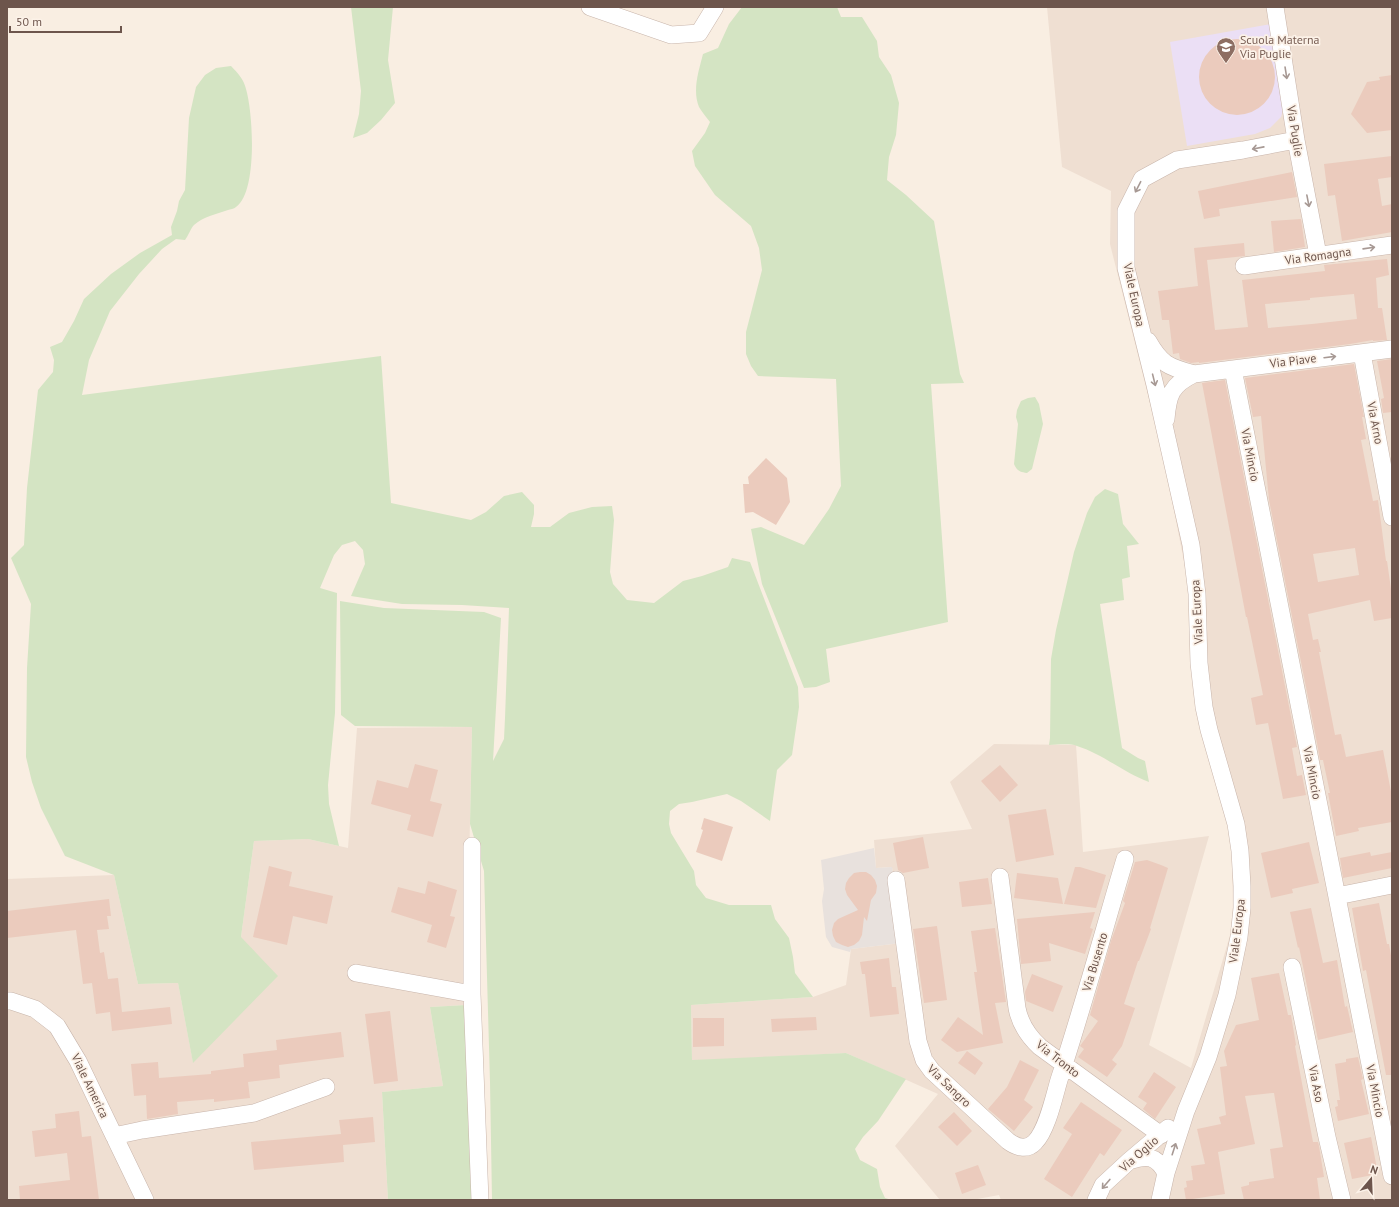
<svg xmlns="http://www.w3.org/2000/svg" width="1399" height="1207" viewBox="0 0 1399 1207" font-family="'PT Sans',sans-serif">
	<rect width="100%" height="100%" fill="#f9eee2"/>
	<path fill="#efdfd2" d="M1047,7H1392V1200H1001L999,1195L972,1200H940L895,1146L938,1094L846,1053L692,1061L691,1005L813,997L846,985L851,949L901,943L892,867L876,868L874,840L972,829L950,782L994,744L1076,745L1083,852L1209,836L1149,1045L1191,1068L1233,925L1232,835L1191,597L1163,455L1110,244L1111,191L1062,167Z
		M472,727L466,1005L430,1007L443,1086L382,1092L388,1200H7V879L114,875L138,984L178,983L193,1062L241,937L254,841L308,839L348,848L357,728Z"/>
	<path fill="#e8e1dd" d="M874,848L876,868L892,867L901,943L851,949L850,952L832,947L826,937L822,901L824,889L821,860Z"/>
	<path fill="#ebdff5" d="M1271,24L1285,103L1281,117L1270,128L1255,134L1187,146L1170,42Z"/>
	<path fill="#d4e4c3" d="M351,7H393L388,60L395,103L381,120L367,133L353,138L359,114L361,91Z
		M742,7H837L841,17H862L877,41L879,57L891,75L899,103L896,135L889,157L887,180L906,195L934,221L960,374L964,383L931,384L948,622L826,649L830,682L816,687L804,688L762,584L751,529L761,527L804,545L829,509L841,486L836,379L758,376L751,366L746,354V332L762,270L759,248L751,226L715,195L695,166L692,151L705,133L710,122C706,117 702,112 699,107C692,90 699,70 703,54L718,48L729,24Z
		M231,66C238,73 244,80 246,89C253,112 258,192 236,207C234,209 230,209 228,210C216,214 203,217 194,225C191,228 188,236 185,240L176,239L162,249L139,274L110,311L89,360L82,395L381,356L391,503L471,520L486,512L504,496L522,492L534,505V514L531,527H550L569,513L592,507L612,506L614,520L610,572L613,584L627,600L654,603L683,581L702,576L728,567L732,558L750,562L798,687L799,707L792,755L777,770L770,821L741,801L727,794L692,802L679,804L670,811L669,824L671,833L694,871L696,885L706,898L729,905H771L775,919L789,938L793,957L795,973L813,997L691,1005L692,1060L846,1053L906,1079L878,1121L863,1137L855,1149L860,1160L877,1169L880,1187L885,1198L892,1200H492L490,1082L484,871L470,824L472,727L355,726L341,715L340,601L384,608L484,612L501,618L493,761L504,739L505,718L509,608L462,605L402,604L351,596L365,564L363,550L355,541L342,545L334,555L320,588L337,593L335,713L328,785L329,804L339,846L308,839L254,841L241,937L278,976L193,1063L178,983L138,984L114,875L65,856L41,808L32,782L26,757L27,668L31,604L11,558L24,545L27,488L38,390L53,372L54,360L50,347L62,342L74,321L84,299L111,274L140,253L172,235L171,227L177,211L179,201L185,190L189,118L196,87L205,75L216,68Z
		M1035,397L1039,404L1043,424L1032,469L1027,473C1020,472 1017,471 1014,464L1018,424L1016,417L1017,410L1021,401L1028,398Z
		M1105,489L1118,494L1123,524L1139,544L1127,546L1130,577L1122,579L1124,600L1100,604L1122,748L1138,758L1145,761L1149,782C1124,773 1103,754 1077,746C1069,743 1057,745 1049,745L1050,738L1051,659L1056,630L1074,552L1087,513L1095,497Z
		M466,1005L473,1200H388L382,1092L443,1086L430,1007Z"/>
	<path fill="#ebcbbd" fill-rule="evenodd" d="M1199 77a38 38 0 1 1 76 0a38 38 0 1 1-76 0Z
		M1392,75V130L1367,133L1351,114L1367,82L1380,80L1379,77Z
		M1392,156V177L1378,179L1382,206L1392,204V232L1342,241L1335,195L1328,196L1324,164Z
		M1292,172L1297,197L1219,209L1220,216L1204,219L1198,191Z
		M1301,219L1305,247L1274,252L1271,221Z
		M1244,243L1245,256L1207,260L1215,330L1248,327L1242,280L1325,271L1324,265L1387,259L1389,275L1376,278L1378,308H1382L1387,340L1373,341V340L1350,344L1199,363V362L1191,363L1180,359L1179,353L1173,354L1169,320H1162L1158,291L1198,286L1194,248ZM1354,294L1357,319L1312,324L1268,328L1265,304L1310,300V298Z
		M1392,359V412L1383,413L1381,399L1384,398L1377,361Z
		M1354,364L1364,417H1362L1366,439L1361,440L1373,501L1378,500L1386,561H1387L1391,589H1392V618L1374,621L1370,600L1308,614L1313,640L1318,639L1321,652H1319L1335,735L1341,734L1346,757L1383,750L1392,797V822L1358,828L1359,831L1336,836L1328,793H1330L1323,760H1320L1317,743L1269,500L1261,416L1253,417L1245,378ZM1355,548L1359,575L1318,582L1313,554Z
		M1225,380L1297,747L1292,748L1297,776L1302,775L1306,795L1283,799L1268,723L1256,725L1251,698L1263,695L1247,617H1246L1202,383Z
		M766,458L787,478L790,502L776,525L753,512L745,513L743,484H749L748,477Z
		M415,764L438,770L430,801L442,804L433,837L407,830L411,815L371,804L377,780L408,788Z
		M1000,765L1018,785L1000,802L981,781Z
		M1046,809L1054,855L1016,862L1008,815Z
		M704,818L733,827L722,861L696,852L703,830L701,829Z
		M923,837L929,868L903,873L898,870L893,843Z
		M1309,842L1319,883L1292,889L1293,893L1271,898L1261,853Z
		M1370,852L1371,856L1392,852V868L1343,878L1340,858Z
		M1147,860L1161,865L1168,868L1150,928L1151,929L1139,961H1138L1124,1004L1135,1008L1122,1046L1112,1060L1117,1064L1107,1077L1078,1057L1084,1049L1080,1046L1098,1021L1090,1015L1111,941L1125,903L1123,901L1135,862Z
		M269,866L292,872L289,886L333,896L327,924L293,916L287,945L253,937Z
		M1075,867H1080L1106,875L1096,908L1064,904Z
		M860,872H866L871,875L875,880L877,886L876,893L871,900L867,921L864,917L862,935L859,941L854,945L848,947L842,945L836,942L833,936L832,930L834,923L838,919L858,910L847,895L845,889L846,883L849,878L854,873Z
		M1017,873L1058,878L1063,904L1014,898Z
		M988,878L992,904L962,907L959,882Z
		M428,881L457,890L450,916L455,917L446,948L427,942L432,925L391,912L398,887L425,894Z
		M109,899L111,916H107L109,929L97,930L100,953L104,952L108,979L118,978L122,1012L170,1007L172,1024L112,1031L110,1012L96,1014L92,983L83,984L76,930L7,938V911Z
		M1379,903L1387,944H1389L1392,961V1075H1386L1366,970L1363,971L1352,908Z
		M1311,908L1323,963L1337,960L1345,1007L1347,1006L1353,1032L1318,1040L1299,947L1298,948L1290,912Z
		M1095,912L1090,928L1093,929L1085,954L1049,943L1051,961L1021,964L1017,919Z
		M937,926L947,1000L924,1003L913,929Z
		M995,928L1006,1002L995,1003L1003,1043L957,1052L941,1040L958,1017L983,1035L974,972H977L971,931Z
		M889,958L892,987H896L899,1014L870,1017L865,974H862L860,962Z
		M1279,973L1288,1015H1291L1296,1045L1295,1046L1313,1142H1318L1319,1146L1324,1177L1317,1178L1320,1200H1244L1241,1187L1249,1185V1182L1274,1178L1270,1149L1283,1147L1274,1093H1272L1245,1096L1255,1144L1218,1152L1225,1194L1186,1200L1184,1188L1187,1187L1186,1181L1193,1180L1191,1166L1205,1164L1197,1129L1221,1124L1219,1117L1226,1115L1220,1067L1227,1066L1224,1051L1236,1025L1259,1020L1251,978Z
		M1032,974L1063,986L1053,1012L1026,1001L1025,992Z
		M390,1011L398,1081L374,1084L365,1014Z
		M816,1017L817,1030L772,1032L771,1019Z
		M693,1018H724V1046L693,1047Z
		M341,1032L344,1057L279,1065L280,1078L248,1082L250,1098L214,1102V1099L177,1102L178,1114L147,1119L146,1095L134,1096L131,1064L158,1062L159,1078L211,1074V1071L244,1067L243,1054L277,1050L276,1040Z
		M967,1051L983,1063L975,1075L958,1063Z
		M1358,1057L1363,1079L1361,1080L1369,1114L1338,1121L1335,1107L1338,1106L1337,1100H1340L1335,1064L1346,1062V1059Z
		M1020,1060L1039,1070L1024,1100L1033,1107L1014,1131L988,1109L1007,1087Z
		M1154,1072L1176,1087L1155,1119L1143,1109L1147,1103L1138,1097Z
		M1081,1102L1122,1130L1104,1156L1100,1153L1072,1197L1044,1179L1072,1134L1063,1128Z
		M79,1111L82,1137L91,1136L99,1200H20L19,1186L70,1180L67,1153L35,1157L32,1131L56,1128L55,1114Z
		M954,1112L972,1131L957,1146L938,1127Z
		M373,1117L375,1142L343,1145L344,1162L254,1170L251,1142L341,1134L339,1120Z
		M1371,1137L1378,1174L1352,1179L1344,1143Z
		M978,1165L986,1185L962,1194L955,1173Z"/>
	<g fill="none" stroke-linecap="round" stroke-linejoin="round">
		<defs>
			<path id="minor" d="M590,7L671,35L699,33L715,7
				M1275,7L1296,140L1318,255
				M1244,266L1392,245
				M1148,341C1161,364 1168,367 1194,374
				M1362,353L1392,517
				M1233,369L1392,1176
				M1166,419C1168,395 1171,385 1194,374L1392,349
				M1000,877L1017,1008C1020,1024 1028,1036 1040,1047L1161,1135
				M896,880L918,1041L924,1060L932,1071L1008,1141C1016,1147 1027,1151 1035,1142C1047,1130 1054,1097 1059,1080C1083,1007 1103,933 1125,859
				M1337,896L1392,885
				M1292,967L1327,1137L1342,1200
				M356,973L472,994L480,1200
				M472,994V846
				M7,1001H11L35,1009L57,1026L78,1061L145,1200
				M114,1136L142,1130L254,1113L326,1087
				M1129,1161C1147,1155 1156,1155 1166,1173
				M1096,1200L1103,1185L1129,1161L1168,1128
				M1160,1200L1166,1173L1186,1111L1208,1057L1227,995L1239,937L1242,908V886L1240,851L1236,824L1209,730L1204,707L1199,663L1197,594L1191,545L1155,385L1126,268V211L1142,179L1177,160L1243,150L1296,140"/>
		</defs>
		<use href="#minor" stroke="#c8b5ab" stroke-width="18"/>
		<use href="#minor" stroke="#fff" stroke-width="17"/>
	</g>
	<defs><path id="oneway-shaft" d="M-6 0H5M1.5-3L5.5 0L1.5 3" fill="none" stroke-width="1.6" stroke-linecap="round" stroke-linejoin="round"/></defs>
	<g stroke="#a79994">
		<use href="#oneway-shaft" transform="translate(1286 73) rotate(81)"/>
		<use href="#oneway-shaft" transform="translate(1258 148) rotate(169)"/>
		<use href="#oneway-shaft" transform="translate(1138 187) rotate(117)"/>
		<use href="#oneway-shaft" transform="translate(1308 201) rotate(79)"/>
		<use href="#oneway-shaft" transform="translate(1369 248) rotate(-8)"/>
		<use href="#oneway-shaft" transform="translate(1330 357) rotate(-7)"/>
		<use href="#oneway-shaft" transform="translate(1154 380) rotate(76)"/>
		<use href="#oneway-shaft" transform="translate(1174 1149) rotate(-72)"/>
		<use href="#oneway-shaft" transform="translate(1106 1184) rotate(130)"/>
	</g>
	<defs>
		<symbol id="school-pin" viewBox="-11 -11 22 30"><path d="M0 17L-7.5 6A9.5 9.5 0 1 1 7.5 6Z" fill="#8d6e63" stroke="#fcf2e8"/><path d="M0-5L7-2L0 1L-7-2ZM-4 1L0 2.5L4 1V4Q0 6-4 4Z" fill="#fff"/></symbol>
	</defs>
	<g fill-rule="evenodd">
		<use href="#school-pin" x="1215" y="36" width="22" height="30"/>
	</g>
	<g text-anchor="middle" stroke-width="3.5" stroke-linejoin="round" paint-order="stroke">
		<g font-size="12" fill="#785e54" stroke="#fcf2e8" text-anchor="start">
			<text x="1240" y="44">Scuola Materna<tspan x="1240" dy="14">Via Puglie</tspan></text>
		</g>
		<g font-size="12" fill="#6d554c" stroke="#fcf2e8">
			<text transform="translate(1295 131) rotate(81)" y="4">Via Puglie</text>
			<text transform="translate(1318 256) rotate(-8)" y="4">Via Romagna</text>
			<text transform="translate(1134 295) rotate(78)" y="4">Viale Europa</text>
			<text transform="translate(1293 361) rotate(-7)" y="4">Via Piave</text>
			<text transform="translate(1375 423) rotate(79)" y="4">Via Arno</text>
			<text transform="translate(1250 455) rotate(79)" y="4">Via Mincio</text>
			<text transform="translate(1197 612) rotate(-93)" y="4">Viale Europa</text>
			<text transform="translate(1312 773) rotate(79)" y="4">Via Mincio</text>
			<text transform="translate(1237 931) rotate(-83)" y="4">Viale Europa</text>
			<text transform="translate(1095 962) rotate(-73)" y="4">Via Busento</text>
			<text transform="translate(1058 1059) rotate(38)" y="4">Via Tronto</text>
			<text transform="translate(1316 1084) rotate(79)" y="4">Via Aso</text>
			<text transform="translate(90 1086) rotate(64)" y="4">Viale America</text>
			<text transform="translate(949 1086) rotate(44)" y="4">Via Sangro</text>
			<text transform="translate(1375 1091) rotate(79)" y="4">Via Mincio</text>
			<text transform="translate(1139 1154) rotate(-41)" y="4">Via Oglio</text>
		</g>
	</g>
	<rect width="1399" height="1207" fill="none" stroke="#6d554c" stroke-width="16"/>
	<g transform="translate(1371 1179) rotate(19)" stroke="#fcf2e8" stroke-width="3" paint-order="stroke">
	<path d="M0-3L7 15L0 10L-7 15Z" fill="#6d554c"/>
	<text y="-6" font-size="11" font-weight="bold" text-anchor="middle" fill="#6d554c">N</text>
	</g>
	<path d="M10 26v6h111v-6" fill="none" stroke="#6d554c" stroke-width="2"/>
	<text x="16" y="26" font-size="12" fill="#6d554c" stroke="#fcf2e8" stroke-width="3" paint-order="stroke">50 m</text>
</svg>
